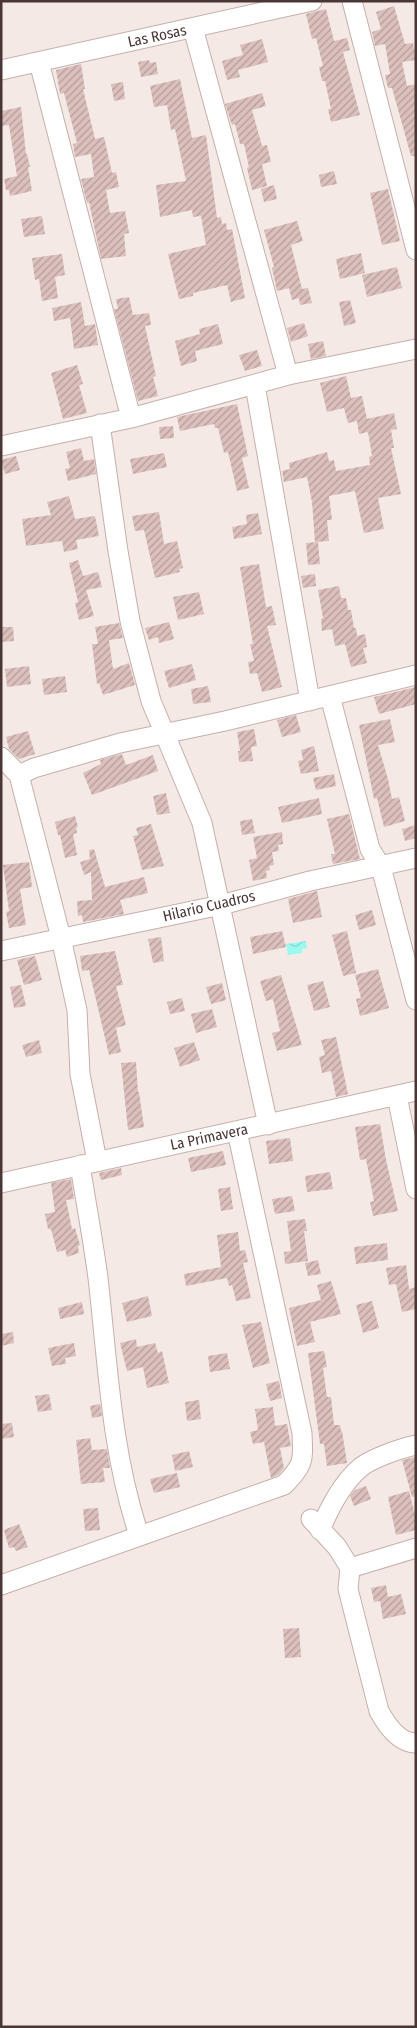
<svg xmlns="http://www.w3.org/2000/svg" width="417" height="2028" viewBox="0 0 417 2028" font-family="'Fira Sans Condensed',sans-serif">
	<defs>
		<pattern id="water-waves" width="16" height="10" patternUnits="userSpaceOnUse" patternTransform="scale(1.25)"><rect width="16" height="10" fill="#9cf9ef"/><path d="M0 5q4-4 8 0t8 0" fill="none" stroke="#88d6ce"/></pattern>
		<pattern id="building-hatch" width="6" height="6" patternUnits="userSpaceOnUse" patternTransform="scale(1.25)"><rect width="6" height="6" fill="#dbc0bd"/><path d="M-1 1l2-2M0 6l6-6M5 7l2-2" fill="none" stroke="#b49d9a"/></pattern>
	</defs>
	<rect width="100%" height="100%" fill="#f5e9e6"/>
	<path fill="url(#water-waves)" d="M306,941L307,948L302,949V953L288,955L286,944Z"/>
	<path fill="url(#building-hatch)" d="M394,6L405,44L413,43L416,58V60L402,62L407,86L416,84V156H411L392,88H388L385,75L390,74L385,44L375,46L372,32L381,29L376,12Z
		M326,9L334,41L347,38L350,50L343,52L360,115L331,122L328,109H331L325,81H322L319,67L323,66L316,38L312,39L306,14Z
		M262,39L268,62L238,70L240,77L227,80L222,61L243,55L240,45Z
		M149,60L150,63L156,62L158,74L141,77L138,62Z
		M81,64L85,89H83L95,139L104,137L112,173L116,172L119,187L106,190L110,213L125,211L129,233L124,234L126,256L101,259L89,202L87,203L81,179L94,177L91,154L75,157L73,144L77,143L64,93L60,94L56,70Z
		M180,79L192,138L206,135L217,218L221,217L222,224L226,223L227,230L232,229L245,298L231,302L227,285L193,293V296L179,299L168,254L206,245L201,216L193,217L192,210L160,217L156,185L186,181L175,129L171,130L167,105L154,107L150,86Z
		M123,82L125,99L114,101L111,84Z
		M262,93L266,106L252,110L262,146L267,145L271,162L262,164L267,186L252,190L247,168L249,167L244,144H240L235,124L232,125L225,104Z
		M21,107L26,154H27L30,167H28L32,191L10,196L9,190H6L4,179L17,176L9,125L1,126V111Z
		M334,171L337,184L321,187L319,175Z
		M274,185L277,199L264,202L261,189Z
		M388,189L400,241L382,245L370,193Z
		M42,216L45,234L24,237L21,219Z
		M297,221L303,241L291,245L302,289L308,288L312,303L300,305L299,298L292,300L289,288L277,291L272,268L274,267L264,230Z
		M361,253L365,273L340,279L336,259Z
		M62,254L65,275L55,277L58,298L42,301L39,279L35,280L32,258Z
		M397,267L402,288L367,297L362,275Z
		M129,297L133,315L149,313L151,325L145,326L156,376L153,377L158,396L138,401L114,309H118L116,299Z
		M350,300L356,323L344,326L339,302Z
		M81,302L85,326L95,324L98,345L74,349L70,318L54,321L52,308Z
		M304,323L308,336L291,342L287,328Z
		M218,324L223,344L195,351L197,361L181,366L175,341L200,334L199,329Z
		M323,341L326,356L311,359L308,344Z
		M257,350L262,366L245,371L239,355Z
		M77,365L83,384L79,385L87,413L63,419L51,373Z
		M346,376L351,398L362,396L367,419L348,423L344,408L327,412L320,383Z
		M237,404L248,456L242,458L249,488L237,491L228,452L224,453L218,428H215L214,424L180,431L177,417Z
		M394,413L397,429L391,430L394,448H391L401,494L378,498L384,529L364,533L355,491L329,496L332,520H327L329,541L315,542L312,502L307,477L284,482L282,471L290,469L289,463L327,452L329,461L334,460L336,471L370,465L369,457L372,456L368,432L359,434L357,421Z
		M173,426L174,438L160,439L159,427Z
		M81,448L84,461L94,459L96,474L68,481L65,469L70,468L66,452Z
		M164,453L167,467L133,474L130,459Z
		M16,456L20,470L5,474L1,460Z
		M69,496L75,519L95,516L99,536L76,540L78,549L64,552L62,541L26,546L22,519L51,515L47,502Z
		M159,512L164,544L177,541L183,568L179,569L180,572L155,578L144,530L135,531L132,516Z
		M258,513L262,534L234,539L232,527L247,524L246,515Z
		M318,542L320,564L308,565L306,543Z
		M78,560L83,576L98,572L102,587L86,590L94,616L79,620L75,603L78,602L69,563Z
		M259,564L266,607L272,606L276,625L267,626L282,687L262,692L257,673L250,674L248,662L254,661L250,644H253L240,567Z
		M315,574L316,586L303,588L301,576Z
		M339,586L341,598H346L348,610H351L354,628H356L357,636L365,634L367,647L363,648L367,663L351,667L345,644L335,646L332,629L322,631L321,619L323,618L318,590Z
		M199,592L204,614L178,620L173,597Z
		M169,622L174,639L159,643L158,637L149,640L145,628Z
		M119,623L123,638L109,640L113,669L129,663L135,685L103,695L99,683L97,684L92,644H98L95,627Z
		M1,627H13L14,641L1,642Z
		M192,664L196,680L169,688L164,671Z
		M29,666L31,684L7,687L5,669Z
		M65,676L67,692L44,695L42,679Z
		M208,686L211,702L193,704L191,689Z
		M416,687V704L379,714L374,697Z
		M296,715L301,732L282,737L277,720Z
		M390,719L395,742L378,745L388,779L392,799L399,797L405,821L384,827L377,798L374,799L359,725Z
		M254,729L257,746L251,747L253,761L239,762L238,751H240L237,732Z
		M28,731L35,754L19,759L9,749L6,737Z
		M314,746L319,771L301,774L298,761L303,760L301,750Z
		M122,754L126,765L153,755L158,771L92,795L83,773L101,764L100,760Z
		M334,774L336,786L316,790L313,778Z
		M166,793L170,813L157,815L153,796Z
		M319,798L322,814L282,823L278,807Z
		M349,814L360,859L333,864L331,854H335L327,819Z
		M75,816L78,827L76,828L77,833L73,834L77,855L65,858L60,835H58L55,822Z
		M252,819L255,833L242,835L240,821Z
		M151,824L164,866L142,870L133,836L138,835L136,828Z
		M416,825V838L405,841L402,829Z
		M282,832L283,844L278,845L279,851L272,852L274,865L269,866L270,870L266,871L267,878L253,881L249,860L257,858L253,837Z
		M94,849L105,887L144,877L148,893L120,900L124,914L83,922L82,915L78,916L77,901L92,900L91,872L84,875L80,862L90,859L89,850Z
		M29,862L32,887L20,889L26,925L9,928L6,912L9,911L3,865Z
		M317,891L322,917L293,923L288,899Z
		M372,910L376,925L359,930L355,915Z
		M282,931L286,947L253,954L250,937Z
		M347,931L356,973L343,976L332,935Z
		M161,937L164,961L153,963L148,939Z
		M115,951L123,985L116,986L126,1025L116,1028L121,1052L109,1055L89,970L82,971L80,956Z
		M35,956L42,980L24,985L17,960Z
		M378,969L389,1008L360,1016L356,999L361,998L355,975Z
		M281,975L302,1045L277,1051L272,1033L280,1031L273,999L266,1001L260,981Z
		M323,981L330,1007L314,1011L307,985Z
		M222,983L226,1000L211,1004L206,987Z
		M21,985L26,1006L14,1008L10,987Z
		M182,998L185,1011L170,1014L167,1002Z
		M212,1009L217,1027L196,1033L191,1014Z
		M336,1037L348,1094L336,1097L331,1071L322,1073L319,1057L325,1055L321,1040Z
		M39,1040L42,1053L26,1057L22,1045Z
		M194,1042L200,1060L180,1067L174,1048Z
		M136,1062L138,1092H139L144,1127L128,1130L121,1063Z
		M380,1124L386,1160L398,1211L373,1216L370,1202L374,1201L366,1159L360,1160L355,1127Z
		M290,1138L293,1161L269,1164L266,1141Z
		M223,1151L226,1165L191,1172L188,1158Z
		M121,1168L122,1175L101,1180L99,1173Z
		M330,1172L333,1189L307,1192L305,1176Z
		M71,1179L74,1199L66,1200L72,1229L75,1228L80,1245L78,1246L79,1253L67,1257L65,1250L57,1252L51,1229H48L45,1214L55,1212L51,1183Z
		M230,1187L233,1209L221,1211L218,1189Z
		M292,1196L295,1211L275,1214L272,1199Z
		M305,1219L307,1231H304L308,1261L285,1264L284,1252L291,1251L287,1221Z
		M238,1232L240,1251L245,1250L248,1262L243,1263L251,1298L236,1301L232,1285L229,1286L227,1278L186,1286L184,1274L221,1267L217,1235Z
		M387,1243L388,1260L356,1264L354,1247Z
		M318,1260L321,1274L308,1276L305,1263Z
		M406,1265L409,1289L416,1287V1309L402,1312L396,1284L389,1285L386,1268Z
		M331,1281L341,1314L310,1322L315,1342L297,1346L289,1308L321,1300L317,1285Z
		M148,1296L152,1316L127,1322L122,1303Z
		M372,1301L379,1328L363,1333L356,1305Z
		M82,1302L84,1314L60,1319L58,1308Z
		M261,1322L270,1363L253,1368L242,1325Z
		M13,1332L14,1343L1,1346V1334Z
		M136,1339L137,1347L155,1343L158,1353L162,1351L169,1383L147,1388L143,1367L127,1371L120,1343Z
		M74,1343L76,1356L65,1358L66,1364L52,1366L48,1348Z
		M324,1351L327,1367L323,1368L327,1397H331L334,1425H340L341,1431H342L347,1463L327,1466L324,1444H320L308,1353Z
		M227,1353L230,1369L210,1372L208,1356Z
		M279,1381L282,1398L270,1401L266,1384Z
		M49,1394L52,1410L38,1412L35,1396Z
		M199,1400L201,1419L187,1421L185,1402Z
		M100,1404L102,1416L92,1418L90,1406Z
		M273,1407L275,1426L287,1424L291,1446L280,1448L284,1468L278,1475L271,1478L264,1442L253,1444L250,1432L258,1430L255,1409Z
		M12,1423L14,1437L1,1439V1424Z
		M90,1438L92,1450L107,1449L110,1468H103L105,1482L81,1484L76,1440Z
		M189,1451L193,1467L175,1471L172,1455Z
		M416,1457V1496L412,1497L402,1460Z
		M177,1473L180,1487L154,1493L150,1479Z
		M366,1486L371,1499L354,1506L350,1496L355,1490Z
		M409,1491L416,1519V1530L396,1535L388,1497Z
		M98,1508L100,1530L85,1531L83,1509Z
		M19,1524L28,1547L16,1551L14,1547L9,1548L4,1530Z
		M386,1585L388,1597L401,1594L406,1614L383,1619L380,1601L374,1602L371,1588Z
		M299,1628L301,1657L285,1658L283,1629Z"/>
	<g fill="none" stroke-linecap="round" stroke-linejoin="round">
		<defs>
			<path id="minor" d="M352,1L416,250
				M193,28L288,375
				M39,62L131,418
				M1,70L312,1
				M255,385L310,701
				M100,424L118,551L130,621L151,701L202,823L268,1125
				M1,446L131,418L288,375L416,349
				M330,696L370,849L381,867L416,1000
				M1,757L19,775L34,768L120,743L225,721L416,675
				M19,775L61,938L77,1010L80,1074L97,1161
				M1,951L221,905L310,881L416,858
				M397,1096L416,1189
				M80,1165C86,1203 93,1240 98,1278C108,1365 111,1451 139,1535
				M1,1183L416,1091
				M311,1519L337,1547L350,1568L348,1589L379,1711C386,1724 399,1743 416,1743
				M320,1530C330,1507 342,1483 361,1467C373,1458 401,1448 416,1445
				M350,1568L416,1548
				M1,1585L284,1485C305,1464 303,1460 302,1433L237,1131"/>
		</defs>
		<use href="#minor" stroke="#c5afab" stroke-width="21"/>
		<use href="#minor" stroke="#fff" stroke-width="19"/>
	</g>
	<g text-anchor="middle" stroke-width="4" stroke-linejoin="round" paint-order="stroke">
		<g font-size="15" fill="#493635" stroke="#fff">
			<text transform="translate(157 36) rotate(-12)" y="5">Las Rosas</text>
			<text transform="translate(209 906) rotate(-13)" y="5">Hilario Cuadros</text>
			<text transform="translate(209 1137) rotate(-12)" y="5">La Primavera</text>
		</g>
	</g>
	<rect width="417" height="2028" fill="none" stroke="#493635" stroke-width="5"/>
</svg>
